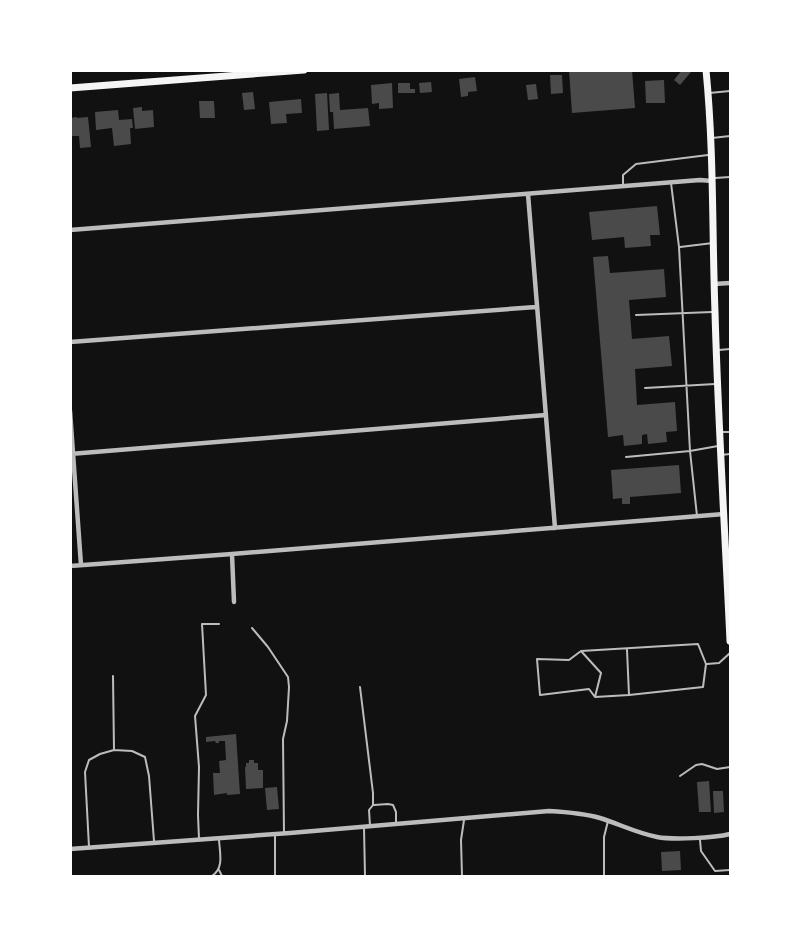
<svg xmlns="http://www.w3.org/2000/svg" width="801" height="947" viewBox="0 0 801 947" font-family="'Public Sans',sans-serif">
	<rect width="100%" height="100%" fill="#111"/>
	<path fill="#4a4a4a" d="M569,70H632L635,108L572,113Z
		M682,70L691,72L680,85L674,80Z
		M550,75H562L563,93L551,94Z
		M475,77L477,91L468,92V96L461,97L459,79Z
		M664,80L665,103H646L645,81Z
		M431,82L432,92L420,93L419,83Z
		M392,83L393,108L379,109V103L372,104L371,85Z
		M398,83H410V89H415V93H398Z
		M536,84L538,99L528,100L526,85Z
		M253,92L255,109L244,110L242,93Z
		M327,93L329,130L317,131L315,94Z
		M339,93L340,110L368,108L370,126L334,129L333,112H330L329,94Z
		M301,99L302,113L286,114L287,123L271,124L269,102Z
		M199,101H214L215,118H200Z
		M142,107V111L153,110L154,127L135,129L133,108Z
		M118,110L119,120L132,119L133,128H130L131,144L114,146L112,128L96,130L95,112Z
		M77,117V118L88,117L91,147L80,148L79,136H71L70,118Z
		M657,206L660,235H650L651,246L625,248L624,237L592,240L589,212Z
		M608,256L610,273L664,269L666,297L629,300L632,339L669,336L672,366L635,369L637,405L675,402L677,431L666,432L667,442L648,444L647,434L642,435V444L624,446L623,435L608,437L593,257Z
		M679,465L681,493L630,497V504H622V498L613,499L611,470Z
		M236,734L240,794L227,795V793L214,795L213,773H220L219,761L226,760L225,741H219V743H216L215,741L206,742V737Z
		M249,760H254V763H258V770H263V788L246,789L245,767H246V763H249Z
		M709,781L711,812H699L697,782Z
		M277,787L279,809L267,810L265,788Z
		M713,791H723L724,812L714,813Z
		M680,851L681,870L662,871L661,852Z"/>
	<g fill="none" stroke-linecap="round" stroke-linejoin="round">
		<path stroke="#bcbcbc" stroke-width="2" d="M709,93L730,91
			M712,138L730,136
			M715,178L730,177
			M671,183L679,247L690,451L697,516
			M623,184V175L636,164L708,155
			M680,247L713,243
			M636,315L712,312
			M719,350L730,349
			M645,388L715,384
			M723,432H730
			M721,455L730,454
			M626,457L690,451L718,446
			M252,628L268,647L288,677L289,687L287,721L283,739L284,833
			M698,644L706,664L703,687L629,695L595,697L589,689L540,695L537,659L569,660L581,651Z
			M627,650L629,695
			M581,651L601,673L595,697
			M707,664L719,663L730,653
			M360,687L373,793V805L369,810L370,826
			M114,750L132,751L145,757L149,776L154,841
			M680,776L696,765L702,764L717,769L730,767
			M374,805L388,804L393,805L396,812V824
			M364,828L365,876
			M275,834V876
			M199,839L198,815L199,767L195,716L206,695L202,624H219
			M700,840L701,851L715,871L730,870
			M89,847L85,772L89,760L100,754L114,750L113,676
			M219,870L222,876
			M212,876C224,868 220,854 219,840
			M462,876L461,840L464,820
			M604,876V837L608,821"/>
		<path stroke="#bcbcbc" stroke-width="4.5" d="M528,194L555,528
			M70,230L700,180L712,181
			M714,284L730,283
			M70,342L536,307
			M70,411L81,565
			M70,454L546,415
			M232,554L234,602
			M70,566L232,554L724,514
			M70,849L290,833L549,811C567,812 583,813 600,818C619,824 637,833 657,837C673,840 714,838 730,834"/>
		<path stroke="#f5f5f5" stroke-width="7" d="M706,70C714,151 712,232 715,312C718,422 725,531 730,641
			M70,88L304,70"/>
	</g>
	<rect width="801" height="947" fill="none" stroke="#ffffff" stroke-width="144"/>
</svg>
